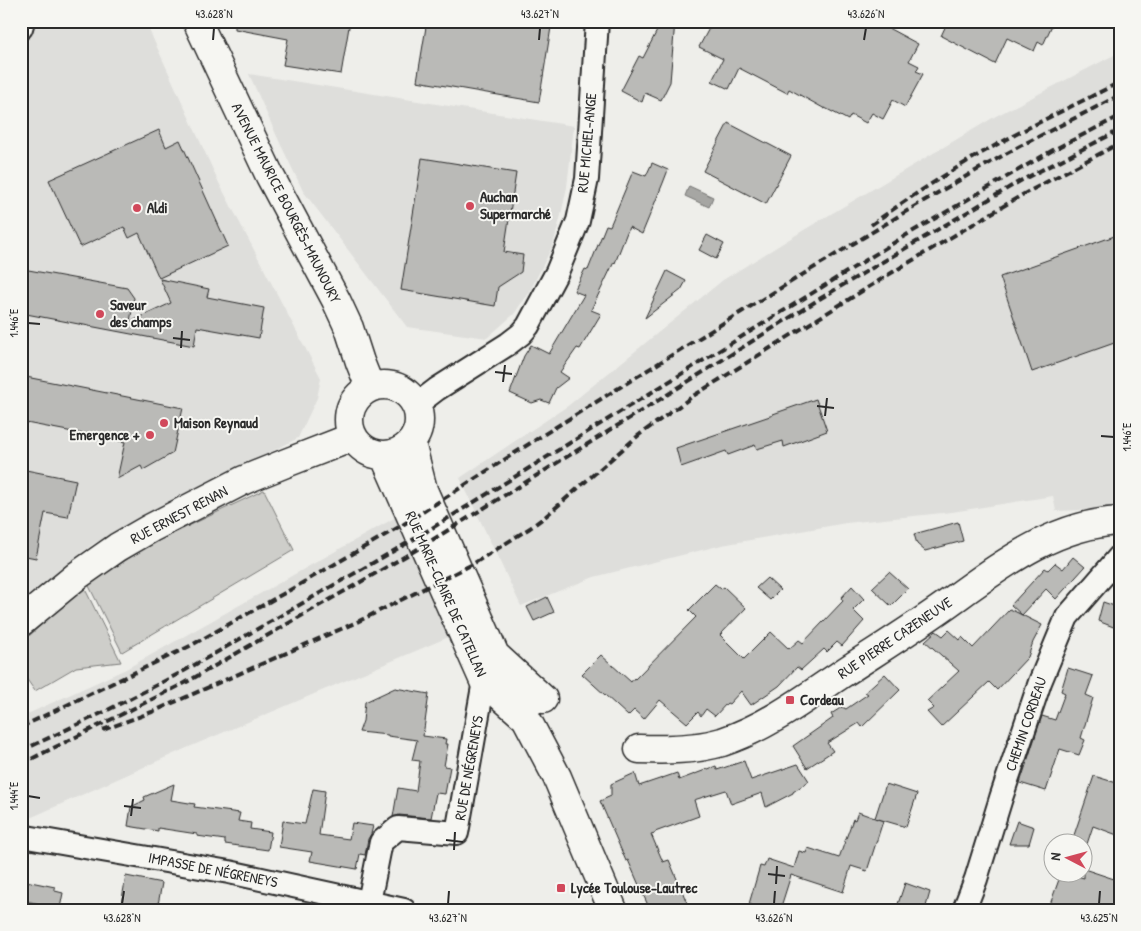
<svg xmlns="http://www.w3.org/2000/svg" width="1141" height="931" viewBox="0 0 1141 931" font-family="'Patrick Hand',sans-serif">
	<rect width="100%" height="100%" fill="#eeeeea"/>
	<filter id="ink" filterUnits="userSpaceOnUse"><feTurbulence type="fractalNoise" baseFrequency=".02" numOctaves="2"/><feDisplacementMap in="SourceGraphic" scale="10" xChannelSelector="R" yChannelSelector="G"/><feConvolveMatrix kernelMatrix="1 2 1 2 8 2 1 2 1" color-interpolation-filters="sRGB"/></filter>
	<g filter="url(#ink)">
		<path fill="#dededb" d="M30,21H145L219,183L321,378L317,398L298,438L93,544L59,571L25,601L21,600V64Z
			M1120,52V509L1056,511L1053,496L952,512L846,523L722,545L594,577L521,606L460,478L569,405L723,280L804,230L996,116Z
			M249,74L574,126L567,187L561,215L553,245L531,289L514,314L487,338L407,327L303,191L279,141Z
			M398,516L451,636L189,747L21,822V717L126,669Z"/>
		<path fill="#cececa" stroke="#7c7c7a" d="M264,490L294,550L122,652L88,584L155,542Z
			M84,587L121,662L76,667L35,691L21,671V643Z"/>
		<path fill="#a6a6a3" stroke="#757573" d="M689,186L713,197L709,207L685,196Z"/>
		<path fill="#babab7" stroke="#2b2b2b" d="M235,21H350L341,74L283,65L288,39L235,29Z
			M427,21H552L539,102L417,81Z
			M662,21H675L670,82L661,100L645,93L642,102L621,91L639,56L643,58Z
			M713,21H875L918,44L909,61L919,66L916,71L923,74L905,107L893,100L883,119L872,113L866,123L851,115L848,120L825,108V109L789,89L787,93L739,68L729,89L712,81L723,59L699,47Z
			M948,21H1044L1052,25L1043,45L1038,42L1034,51L1007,38L995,64L941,36Z
			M728,123L791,156L766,204L703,171Z
			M159,130L166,147L180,140L228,246L159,278L139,233L129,238L124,227L80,247L49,180Z
			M422,158L516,173L504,252L523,255L521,272L498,287L495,306L401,290Z
			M652,163L668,170L663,183L642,234L629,227L615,263L614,262L591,310L601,314L580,349L577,348L560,372L569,378L556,388L549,403L541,400L532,403L510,393L524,356L531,345L549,354L584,295L574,291L585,269L588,270L606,225L610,226L633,171L646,176Z
			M1120,234V341L1032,372L1000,277Z
			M707,235L724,244L716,259L699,250Z
			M23,269L127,288L134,298L130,322L171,303L160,279L209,289L207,297L264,308L259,338L197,327L194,346L21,313V279Z
			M667,271L686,281L681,290L645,318Z
			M21,376L183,408L173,453L143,470L141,466L117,479L125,442L21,422Z
			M816,399L827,431L784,447L783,441L757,449L755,445L728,455L726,451L681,467L676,448L773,415V414Z
			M21,469L76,480L68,517L45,513L36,558L21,555Z
			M958,522L963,541L925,551L917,544L914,534Z
			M1073,557L1085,567L1056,599L1046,589L1022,615L1011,605L1045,568L1048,570L1055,563L1063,569Z
			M889,572L908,589L891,606L872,588Z
			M767,578L780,590L770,600L756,588Z
			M715,584L721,589L724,587L746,608L720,635L744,659L771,632L789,649L799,640L803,643L843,601L841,598L852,586L864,599L853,610L864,621L842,646L837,642L827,652L824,649L801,670L797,667L779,686L751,705L741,691L729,704L727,703L715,716L706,709L701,716L698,712L687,723L660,700L644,719L634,710L628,716L582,674L601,655L631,682L634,678L635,679L696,617L689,610Z
			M547,597L554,612L534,621L527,607Z
			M1103,602L1120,608V616L1116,628L1098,621Z
			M1010,609L1042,625L1033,642L1028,657L997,690L989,682L941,727L927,712L934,708L927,701L959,671L925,641L936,631L943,636L949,630L960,640L962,637L973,648Z
			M1068,668L1093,676L1086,695L1093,698L1081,738L1085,740L1079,755L1060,749L1046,791L1020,783L1042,716L1055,720L1065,693L1061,691Z
			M885,674L900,690L862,727L859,723L827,743L833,751L807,768L793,746L833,718L831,714L842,707L846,709L868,694L865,692Z
			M395,688L429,694L423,736L446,739L445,744H448L444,766L450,767L445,794L436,793L431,818L399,815L393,817L398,788L416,791L420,761L412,760L417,740L388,736V735L359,732L363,721L365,702Z
			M744,761L751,780L798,764L809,781L793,792V793L766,807L762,793L731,804L726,790L694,800L699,816L655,832V833L651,834L663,862L669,860L690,910H650L628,860L626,861L600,801L611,796V784L635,773L639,786L677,773L679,780L716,766L717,770Z
			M1094,776L1120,784V836L1093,826L1087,844H1071Z
			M174,784L171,800L195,804L194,807L240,813L238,821L251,823L250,829L271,832L268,850L225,844V840L197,836V834L158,828V831L128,826L131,807L145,800L144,797Z
			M886,784L917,794L906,827L875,818Z
			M313,789L325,791L319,835L349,839L352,823L373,826L371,834L368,839L365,855L360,854L357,869L310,861L312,852L279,847L283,821L305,824Z
			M858,812L883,821L867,871L851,866L843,892L791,875L780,910H751L752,905L749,904L760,866L764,867L767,859L794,868L799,851L806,853L808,848L839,858L853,819L855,820Z
			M1017,821L1034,827L1029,844H1009Z
			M1084,869L1120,881V910H1048L1061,874H1069L1084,878Z
			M126,876L162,883L157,910H120Z
			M21,880L55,887V891L63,893L60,908L21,900Z
			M905,883L930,892L925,910H896Z"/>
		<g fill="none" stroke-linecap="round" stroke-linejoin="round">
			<defs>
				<path id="minor" d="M21,28L23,21
					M416,405L437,389L508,344L521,334L528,326L557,272L578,221L587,179L597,21
					M21,836L229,872L404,910
					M369,902L381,842L398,828L457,833L484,681
					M964,910L976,879L1001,798L1040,682L1067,617L1120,556"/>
				<path id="tertiary" d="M197,21L270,176L336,300L349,328L360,362L370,387
					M349 420a35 35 0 1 1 70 0a35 35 0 1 1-70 0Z
					M411,443L423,490L495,655L543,699
					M384,455L484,681L526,718L557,777L613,910
					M21,622L78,575L118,547L151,528L244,480L286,463L353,437
					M639,749C666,750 695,750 722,742C765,728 803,700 840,675C878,650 917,626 954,599C1004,563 1056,524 1120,521"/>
			</defs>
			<use href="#minor" stroke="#2b2b2b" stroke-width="26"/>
			<use href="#tertiary" stroke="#2b2b2b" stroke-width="31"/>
			<use href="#minor" stroke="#f6f6f2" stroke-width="22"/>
			<use href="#tertiary" stroke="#f6f6f2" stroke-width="28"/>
			<path stroke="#2b2b2b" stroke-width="4" stroke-dasharray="8 4" stroke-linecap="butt" d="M871,225C904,201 938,179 973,158C1021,130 1071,107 1120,82
				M21,727L190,646L297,586L404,524L543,435L725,322L910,209L970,174L1020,146L1120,95
				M103,730L152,712L357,622L473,564L530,528L546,516L639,435L693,396L893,272L1022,195L1120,143
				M21,751L104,712L184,671L411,541L908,234L1055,149L1120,116
				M21,764L185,683L416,550L646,408L821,298L1022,180L1120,130"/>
		</g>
	</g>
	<path fill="none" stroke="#2b2b2b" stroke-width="2" d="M213,40L214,28M539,40L540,28M864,40L866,28M28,323L40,324M173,338L190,340M181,348L182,331M495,372L512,374M503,382L505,365M817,406L834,408M825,416L827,398M1101,436L1114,437M28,796L40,798M124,806L141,808M131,816L133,799M446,840L463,842M454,850L455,832M768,874L785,876M776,884L777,866M122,904L124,891M448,904L449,891M774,904L775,891M1099,904L1100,891"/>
	<g fill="#d1495b" stroke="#f6f6f2" stroke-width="2">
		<circle cx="470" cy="206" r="5"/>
		<circle cx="137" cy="208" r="5"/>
		<circle cx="100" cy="314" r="5"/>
		<circle cx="164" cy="423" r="5"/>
		<circle cx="150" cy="435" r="5"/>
		<rect x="785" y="695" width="10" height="10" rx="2.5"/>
		<rect x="556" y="883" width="10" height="10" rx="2.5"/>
	</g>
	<g text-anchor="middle" stroke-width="4" stroke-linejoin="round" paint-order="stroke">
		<g font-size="15" fill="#2b2b2b" stroke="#f6f6f2">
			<text transform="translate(587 143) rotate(-85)" y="5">RUE MICHEL-ANGE</text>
			<text transform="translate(286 203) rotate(63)" y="5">AVENUE MAURICE BOURGÈS-MAUNOURY</text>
			<text transform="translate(179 515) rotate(-28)" y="5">RUE ERNEST RENAN</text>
			<text transform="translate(446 594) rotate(66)" y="5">RUE MARIE-CLAIRE DE CATELLAN</text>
			<text transform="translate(895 638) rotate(-34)" y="5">RUE PIERRE CAZENEUVE</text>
			<text transform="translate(1026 724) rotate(-71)" y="5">CHEMIN CORDEAU</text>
			<text transform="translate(469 768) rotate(-80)" y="5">RUE DE NÉGRENEYS</text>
			<text transform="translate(213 870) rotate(11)" y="5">IMPASSE DE NÉGRENEYS</text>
		</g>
		<g font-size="15" font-weight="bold" fill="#2b2b2b" stroke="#f6f6f2" text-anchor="start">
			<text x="480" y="202">Auchan<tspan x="480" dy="17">Supermarché</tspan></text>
			<text x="147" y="213">Aldi</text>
			<text x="110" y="310">Saveur<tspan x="110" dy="17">des champs</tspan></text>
			<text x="174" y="428">Maison Reynaud</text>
			<text x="140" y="440" text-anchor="end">Emergence +</text>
			<text x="800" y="705">Cordeau</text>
			<text x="571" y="893">Lycée Toulouse-Lautrec</text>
		</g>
	</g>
	<rect width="1141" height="931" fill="none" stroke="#f6f6f2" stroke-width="55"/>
	<g transform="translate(1068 858) rotate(276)"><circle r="24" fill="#f6f6f2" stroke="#a5a5a2"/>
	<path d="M0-4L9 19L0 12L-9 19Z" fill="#d1495b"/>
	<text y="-8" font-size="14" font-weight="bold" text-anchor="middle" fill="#2b2b2b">N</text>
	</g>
	<rect x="28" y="28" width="1086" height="876" fill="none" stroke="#2b2b2b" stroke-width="2"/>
	<g font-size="12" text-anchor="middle" fill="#2b2b2b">
		<text x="214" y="18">43.628°N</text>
		<text x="540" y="18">43.627°N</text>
		<text x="866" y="18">43.626°N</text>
		<text transform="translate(14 323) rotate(-90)" y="4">1.446°E</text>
		<text transform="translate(1127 437) rotate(-90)" y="4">1.446°E</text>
		<text transform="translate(14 796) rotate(-90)" y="4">1.444°E</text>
		<text x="122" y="922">43.628°N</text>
		<text x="448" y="922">43.627°N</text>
		<text x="774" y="922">43.626°N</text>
		<text x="1099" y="922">43.625°N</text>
	</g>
</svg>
